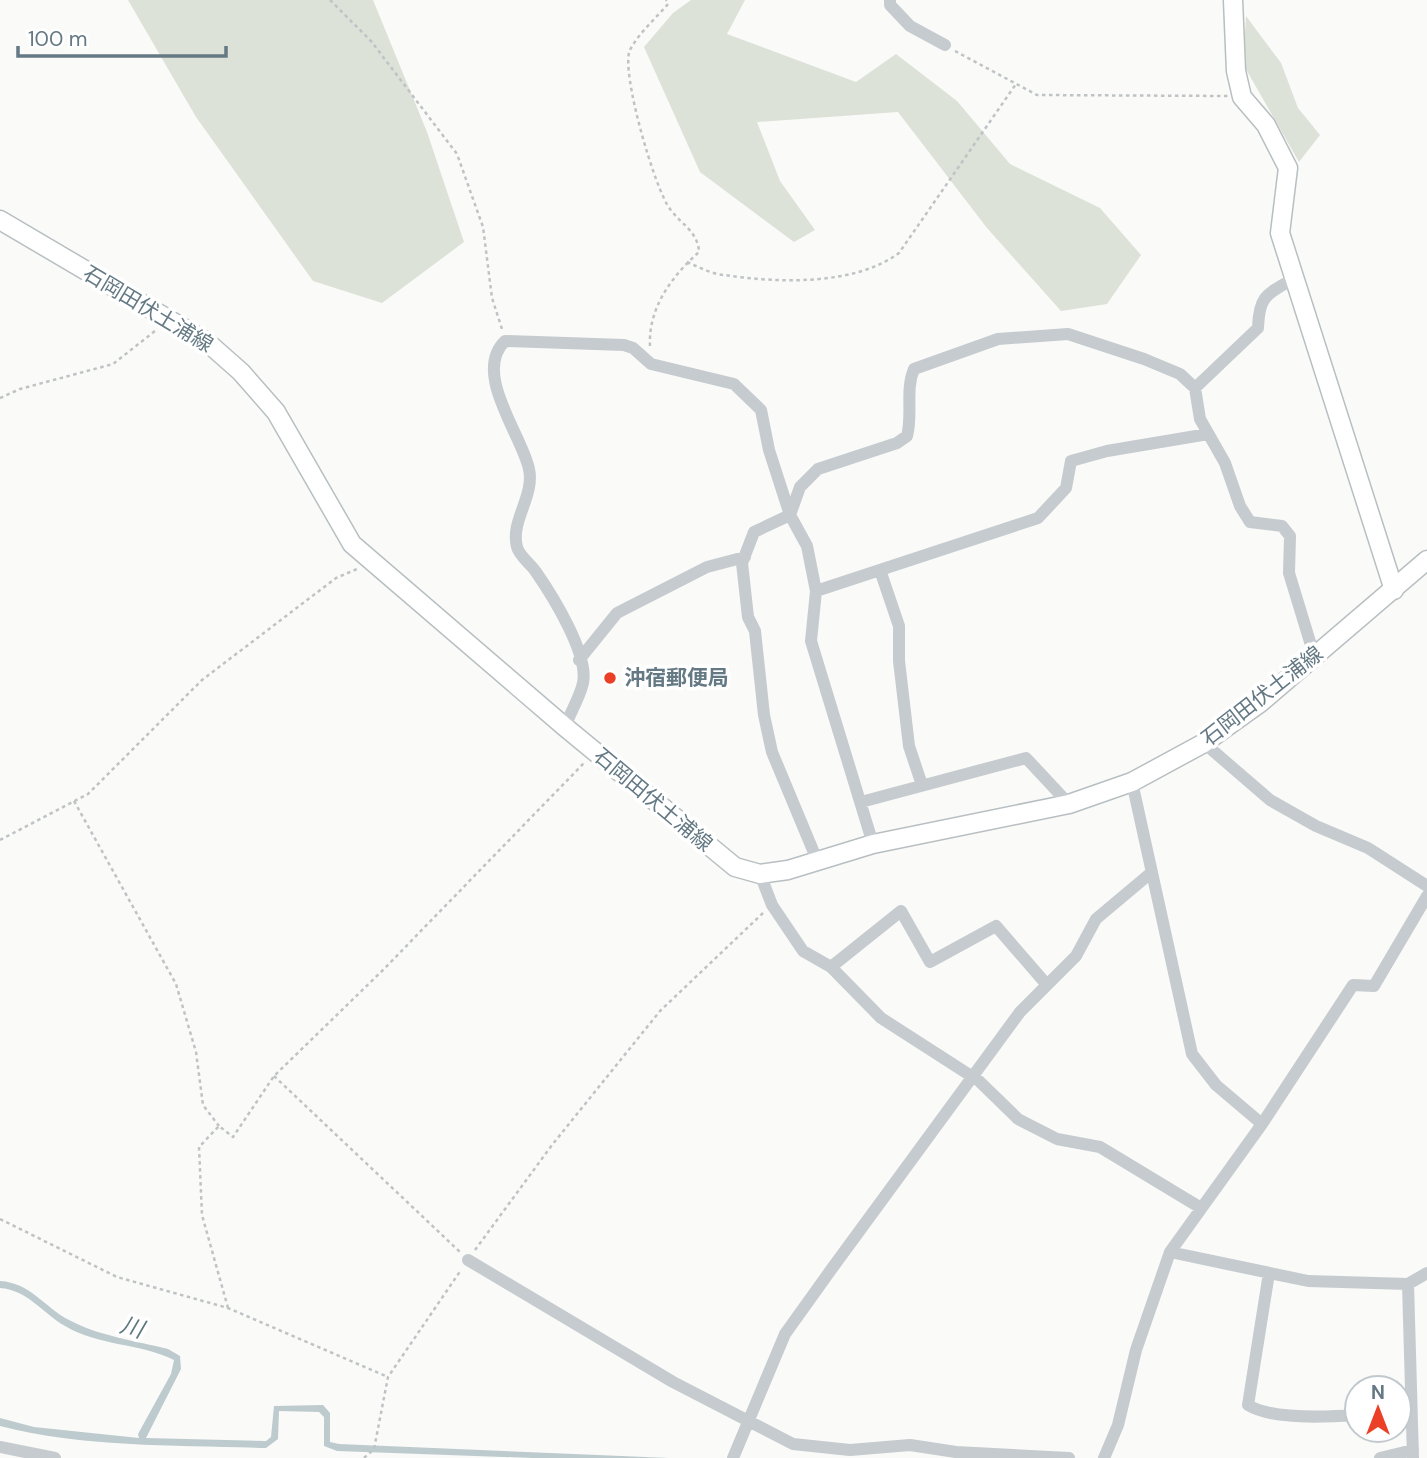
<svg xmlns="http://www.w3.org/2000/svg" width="1427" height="1458" viewBox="0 0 1427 1458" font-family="'DM Sans','Noto Sans JP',sans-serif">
	<rect width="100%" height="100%" fill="#fafaf8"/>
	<path fill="#dce2d8" d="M128,0H373L427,132L464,242L382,303L313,281L196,117Z
		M691,0H745L727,34L856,82L896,54L957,101L1010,164L1100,208L1141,255L1107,304L1061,311L987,228L898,112L757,122L780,181L815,230L794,242L700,172L644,47L673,13Z
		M1246,16L1281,63L1298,108L1320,135L1299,162L1243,64Z"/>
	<path fill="#bdcbce" d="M0,1281C31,1283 44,1307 69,1320C99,1336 136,1341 168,1349L180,1356L181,1369L146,1438L266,1441L271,1437L274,1406L323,1405L330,1413V1442L339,1444L669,1458H533L337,1451L324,1446V1417L319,1412L279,1411L278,1439L266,1448C178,1445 86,1448 0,1426V1418L34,1427L139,1438L138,1434L171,1374L174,1360C140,1343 98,1346 65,1326C42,1313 28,1290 0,1288Z"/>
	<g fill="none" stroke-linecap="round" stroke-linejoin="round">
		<defs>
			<path id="secondary" d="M1233,0L1236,71L1242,97L1266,125L1288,168L1280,233L1394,590
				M0,220L207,342L241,372L276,412L352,544L565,727L735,867L760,874L788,870L873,844L1069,804L1132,782L1204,743L1260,703L1427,560"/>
		</defs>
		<use href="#secondary" stroke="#b8bfc2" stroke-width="21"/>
		<path stroke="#bfc3c5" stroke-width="2.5" stroke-dasharray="3.5 3.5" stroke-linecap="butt" d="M330,0L371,41L457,154L483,227L492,298L502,329
			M955,51L1037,95L1228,96
			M687,262C699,267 711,274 724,275C778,283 854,286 899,253L1016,84
			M650,346C648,308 672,276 699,252C698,232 682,225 670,209C655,190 620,70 630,50C638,34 656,18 668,4L666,0
			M0,398L20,389L113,364L155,331
			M74,801L176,984L196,1052L203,1105L219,1126
			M0,840L88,794L202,680L336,578L357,569
			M274,1076L460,1252
			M0,1219L117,1277L228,1308L388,1377
			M475,1250L552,1145L660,1011L763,913
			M228,1308L202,1215L199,1147L219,1126L233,1137L274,1076L383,970L584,763
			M364,1458L374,1449L388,1377L461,1270"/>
		<path stroke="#c5cbce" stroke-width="12" d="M890,0V5L910,26L945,45
			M1195,388L1258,328C1259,294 1268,294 1296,277
			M880,570L899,626V661L909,746L922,785
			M816,591L1038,518L1066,488L1071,461L1107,451L1208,434
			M579,660L617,613L707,567L745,557
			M565,727C570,713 580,697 583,683C589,654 552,595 536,572C531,564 519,556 517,547C510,521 535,496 529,469C522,435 472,373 505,341L624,345L633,348L651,364L734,384L761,410L769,450L790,515L807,546L816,591L811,641L873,844
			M1204,743L1270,800L1316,826L1368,848L1427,886
			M1132,782L1192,1054L1216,1085L1262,1124
			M861,802L1026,758L1069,804
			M817,860L772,752L764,715L755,631L748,617L742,563L754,532L790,515L800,487L818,469L897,443L907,436C913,414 905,390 914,369L998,339L1068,334L1144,359L1180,374L1195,388L1200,419L1225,463L1240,506L1250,522L1282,526L1290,536L1289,573L1314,655
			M760,874L772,905L803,951L831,967L881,1018L979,1081L1018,1119L1057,1139L1100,1147L1201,1208
			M831,967L901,911L930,962L996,926L1047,985
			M1170,1252L1308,1281L1408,1284L1427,1273
			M468,1260L673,1382L793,1444L850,1450L910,1445L956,1452L1069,1458
			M1269,1273L1248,1405C1272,1420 1327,1417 1357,1415
			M1408,1284L1413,1458
			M0,1447L55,1458
			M733,1458L785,1334L833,1267L1020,1012L1076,956L1096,919L1152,872
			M1104,1458L1118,1425L1136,1350L1170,1252L1262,1124L1353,985L1374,986L1427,896
			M1380,1458L1413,1450"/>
		<use href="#secondary" stroke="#fff" stroke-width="18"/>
	</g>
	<circle fill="#eb4027" stroke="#fff" stroke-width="2.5" cx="610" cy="678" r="7"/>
	<g text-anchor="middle" stroke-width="7" stroke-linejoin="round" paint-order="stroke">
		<g font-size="21" fill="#647984" stroke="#fff">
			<text transform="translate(148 309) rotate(31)" y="7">石岡田伏土浦線</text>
			<text transform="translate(1262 696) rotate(-38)" y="7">石岡田伏土浦線</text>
			<text transform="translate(653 800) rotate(40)" y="7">石岡田伏土浦線</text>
		</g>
		<g font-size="21" font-weight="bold" fill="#647984" stroke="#fff" text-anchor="start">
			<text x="624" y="685">沖宿郵便局</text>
		</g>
		<g font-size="23" font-style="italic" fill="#5e787d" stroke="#fff">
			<text transform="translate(132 1327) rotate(16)" y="8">川</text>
		</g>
	</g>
	<g transform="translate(1378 1409)"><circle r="33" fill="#ffffff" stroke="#c1c9ce" stroke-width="2"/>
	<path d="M0-5L12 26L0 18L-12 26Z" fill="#eb4027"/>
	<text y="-10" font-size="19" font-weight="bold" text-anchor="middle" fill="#647984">N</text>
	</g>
	<path d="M18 46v10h208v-10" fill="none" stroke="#647984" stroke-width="3.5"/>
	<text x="28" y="46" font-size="21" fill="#647984" stroke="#ffffff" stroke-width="5" paint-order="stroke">100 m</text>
</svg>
